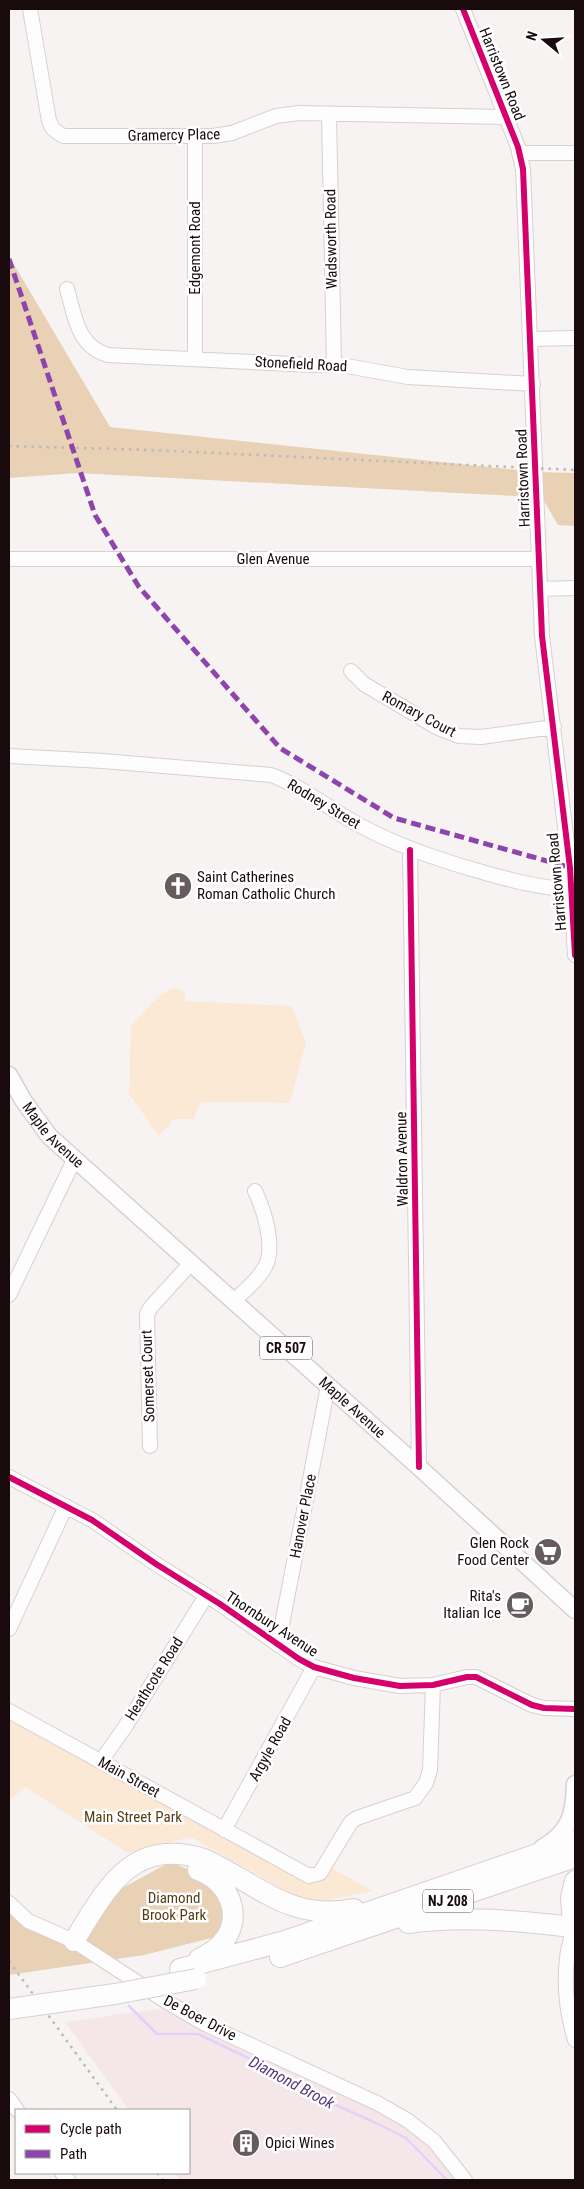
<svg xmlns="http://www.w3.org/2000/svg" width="584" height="2189" viewBox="0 0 584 2189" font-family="'Roboto Condensed',sans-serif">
	<rect width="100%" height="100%" fill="#f8f3f3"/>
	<path fill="#f5e6e9" d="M165,2008L407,2120L465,2180H180L174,2173H189V2110H129L65,2022Z"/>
	<path fill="#fbe9d5" d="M176,988L185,992V1001L292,1006L306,1043L290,1103L200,1102L194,1119H174L159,1136L129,1094L131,1026C142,1015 161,989 176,988Z
		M9,1711L304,1875L328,1866L373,1891L308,1904L191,1837L128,1853L25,1787L9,1801Z"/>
	<path fill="#e8d1b5" d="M9,256L110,427L536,472L575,473V526L558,525L537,489L516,496L77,473L9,478Z
		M170,1862L224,1884L227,1934L144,1955L9,1975V1911L78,1948L108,1896Z"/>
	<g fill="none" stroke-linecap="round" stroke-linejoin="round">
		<path stroke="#e2d1f8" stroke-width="2.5" d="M129,2006L157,2034H198L263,2065L318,2097L376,2123L406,2138L447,2180"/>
		<defs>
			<path id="minor" d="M30,9L49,121L53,129L63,136H213L232,133L276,116L299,113L506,117
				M463,9L518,147L523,169L542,636L570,868L575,955
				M329,114L334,364
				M195,137V359
				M519,153H575
				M67,289C75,316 77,346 108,355L313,365H341L408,377L533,384
				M531,339L575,338
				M9,559H538
				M540,589L575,588
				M351,671L364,684L438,728L459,736L481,737L554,727
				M9,756L103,761L271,775C304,787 330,810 361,826C400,847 439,860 482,872C511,880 542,889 572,889
				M410,850L419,1467
				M9,1295L75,1158
				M234,1301C244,1291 259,1279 265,1267C276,1247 264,1210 255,1191
				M150,1446L147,1314L151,1307L191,1263
				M9,1477L92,1520L156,1564L220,1604L299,1659L314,1667L354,1678L400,1686L433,1685L467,1677H476L532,1705L544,1708L575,1709
				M9,1629L66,1506
				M278,1645L328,1386
				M9,1711L309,1876L320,1873L351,1822L357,1818L415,1798L426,1783L430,1770L433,1685
				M101,1761L125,1727L206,1596
				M224,1830L314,1667
				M9,1903L28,1921L74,1941L167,2002L205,2024L377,2103L407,2120L434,2141L465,2180
				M573,1927C572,1938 568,1947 567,1958C564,1985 567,2014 575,2040
				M9,2099L17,2110
				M62,2173L68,2180"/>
			<g id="major">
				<path id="s1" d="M9,1075L23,1100L49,1136L421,1469L575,1610"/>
				<path d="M542,1848C570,1832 574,1815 575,1784"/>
			</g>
			<path id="highway" d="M198,1870C228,1880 246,1917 221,1944C215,1951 207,1955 199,1959
				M408,1923C462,1915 519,1921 573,1927L571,1897L575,1881
				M74,1941C107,1888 131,1837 204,1859C258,1884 290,1922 354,1909
				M280,1957L575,1857
				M180,1969L285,1941L575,1841"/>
		</defs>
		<use href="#minor" stroke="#d9cfd0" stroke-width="16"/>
		<use href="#major" stroke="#d9cfd0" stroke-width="19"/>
		<use href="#highway" stroke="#d9cfd0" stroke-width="22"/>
		<use href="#minor" stroke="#fefdfd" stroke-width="14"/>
		<use href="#major" stroke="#fefdfd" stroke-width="16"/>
		<use href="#highway" stroke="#fefdfd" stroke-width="20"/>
		<path stroke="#bcb9ba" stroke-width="2.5" stroke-dasharray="2.5 5" stroke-linecap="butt" d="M9,446L150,450L575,470
			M9,1961L117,2110
			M157,2173L163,2180"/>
		<defs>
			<path id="highway-bridge" d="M9,2009L115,1994L196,1979"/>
		</defs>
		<use href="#highway-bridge" stroke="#d9cfd0" stroke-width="22" stroke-linecap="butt"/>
		<use href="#highway-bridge" stroke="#fefdfd" stroke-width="20"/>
		<path stroke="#8e44ad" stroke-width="5" stroke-dasharray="10 5" stroke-linecap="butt" d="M9,259L95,515L139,587L280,748L394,818L572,868"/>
		<defs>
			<path id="cycleway" d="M463,9L518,147L523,169L542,636L570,868L575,955
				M410,850L419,1467
				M9,1477L92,1520L156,1564L220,1604L299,1659L314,1667L354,1678L400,1686L433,1685L467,1677H476L532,1705L544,1708L575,1709"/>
		</defs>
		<use href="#cycleway" stroke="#fff" stroke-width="9"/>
		<use href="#cycleway" stroke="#d6006c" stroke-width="6"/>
	</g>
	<defs>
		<symbol id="church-disc" viewBox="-11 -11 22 22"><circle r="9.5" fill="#665c5e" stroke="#fff"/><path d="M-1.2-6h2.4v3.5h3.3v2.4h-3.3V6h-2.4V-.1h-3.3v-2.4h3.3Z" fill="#fff"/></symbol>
		<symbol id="supermarket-disc" viewBox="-11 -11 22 22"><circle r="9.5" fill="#665c5e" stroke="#fff"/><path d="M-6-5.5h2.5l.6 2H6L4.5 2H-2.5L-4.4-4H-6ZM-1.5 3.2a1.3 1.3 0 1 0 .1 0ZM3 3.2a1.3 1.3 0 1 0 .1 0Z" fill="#fff"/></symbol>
		<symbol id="cafe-disc" viewBox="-11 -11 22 22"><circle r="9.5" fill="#665c5e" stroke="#fff"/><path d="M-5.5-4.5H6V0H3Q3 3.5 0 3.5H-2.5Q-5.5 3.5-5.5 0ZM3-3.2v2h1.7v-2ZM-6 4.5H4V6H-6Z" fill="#fff"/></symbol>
		<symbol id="building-disc" viewBox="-11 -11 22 22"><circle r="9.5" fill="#665c5e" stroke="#fff"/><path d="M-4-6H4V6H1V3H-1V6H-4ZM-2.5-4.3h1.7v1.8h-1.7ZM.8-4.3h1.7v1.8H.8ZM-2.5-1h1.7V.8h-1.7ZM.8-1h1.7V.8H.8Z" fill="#fff"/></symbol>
	</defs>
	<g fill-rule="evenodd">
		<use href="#church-disc" x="162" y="870" width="32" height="32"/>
		<use href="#supermarket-disc" x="532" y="1536" width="32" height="32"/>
		<use href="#cafe-disc" x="504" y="1589" width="32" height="32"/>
		<use href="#building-disc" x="230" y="2127" width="32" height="32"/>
	</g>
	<g text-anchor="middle" stroke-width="5" stroke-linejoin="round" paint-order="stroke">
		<g fill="#fff" stroke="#5d5456" stroke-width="1">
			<rect x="260" y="1336.5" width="52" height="23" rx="4"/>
			<rect x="423" y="1889.5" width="50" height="23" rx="4"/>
		</g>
		<g font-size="14" font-weight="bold" fill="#180a0d">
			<text x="286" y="1353">CR 507</text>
			<text x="448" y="1906">NJ 208</text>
		</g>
		<g font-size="15" fill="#180a0d" stroke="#fff">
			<text transform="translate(502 74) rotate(68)" y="5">Harristown Road</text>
			<text transform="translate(174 135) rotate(-1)" y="5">Gramercy Place</text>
			<text transform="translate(331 239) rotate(-91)" y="5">Wadsworth Road</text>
			<text transform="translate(195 248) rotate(-90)" y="5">Edgemont Road</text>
			<text transform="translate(301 364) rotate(3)" y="5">Stonefield Road</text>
			<text transform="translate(523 478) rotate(-92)" y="5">Harristown Road</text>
			<text x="273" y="564">Glen Avenue</text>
			<text transform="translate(419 714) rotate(28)" y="5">Romary Court</text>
			<text transform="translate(324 804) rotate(31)" y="5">Rodney Street</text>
			<text transform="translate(557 882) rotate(-95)" y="5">Harristown Road</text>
			<text dy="5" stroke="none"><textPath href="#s1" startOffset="75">Maple Avenue</textPath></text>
			<text transform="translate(402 1159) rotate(-91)" y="5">Waldron Avenue</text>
			<text transform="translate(148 1376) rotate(-92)" y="5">Somerset Court</text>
			<text dy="5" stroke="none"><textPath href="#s1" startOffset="480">Maple Avenue</textPath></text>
			<text transform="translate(303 1516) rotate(-79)" y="5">Hanover Place</text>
			<text transform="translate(272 1624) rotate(33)" y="5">Thornbury Avenue</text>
			<text transform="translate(154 1679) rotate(-58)" y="5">Heathcote Road</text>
			<text transform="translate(270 1749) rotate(-61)" y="5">Argyle Road</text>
			<text transform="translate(129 1777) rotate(29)" y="5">Main Street</text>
			<text transform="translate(200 2018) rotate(28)" y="5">De Boer Drive</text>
		</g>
		<g font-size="15" fill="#180a0d" stroke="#fff" text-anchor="start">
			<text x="197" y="882">Saint Catherines<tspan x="197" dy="17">Roman Catholic Church</tspan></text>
			<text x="529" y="1548" text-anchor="end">Glen Rock<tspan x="529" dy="17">Food Center</tspan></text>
			<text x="501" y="1601" text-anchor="end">Rita's<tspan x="501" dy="17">Italian Ice</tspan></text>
			<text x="265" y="2148">Opici Wines</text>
		</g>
		<g font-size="15" fill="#573d16" stroke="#fff">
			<text x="133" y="1822">Main Street Park</text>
			<text x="174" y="1903">Diamond<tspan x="174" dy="17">Brook Park</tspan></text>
		</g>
		<g font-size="16" font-style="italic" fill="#563a7b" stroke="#fff">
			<text transform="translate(292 2082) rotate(28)" y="6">Diamond Brook</text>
		</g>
	</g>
	<rect width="584" height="2189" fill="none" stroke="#180a0d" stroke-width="20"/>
	<rect x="15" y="2109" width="175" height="65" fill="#ffffff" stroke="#a39d9e"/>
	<rect x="25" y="2125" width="25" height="8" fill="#d6006c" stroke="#a39d9e"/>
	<text x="60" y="2134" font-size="15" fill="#180a0d">Cycle path</text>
	<rect x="25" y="2150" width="25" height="8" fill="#8e44ad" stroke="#a39d9e"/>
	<text x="60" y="2159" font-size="15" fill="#180a0d">Path</text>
	<g transform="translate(544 40) rotate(288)" stroke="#ffffff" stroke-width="4" paint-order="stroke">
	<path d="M0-4L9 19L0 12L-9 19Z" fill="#180a0d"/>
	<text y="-8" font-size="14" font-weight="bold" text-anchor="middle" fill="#180a0d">N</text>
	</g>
</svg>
